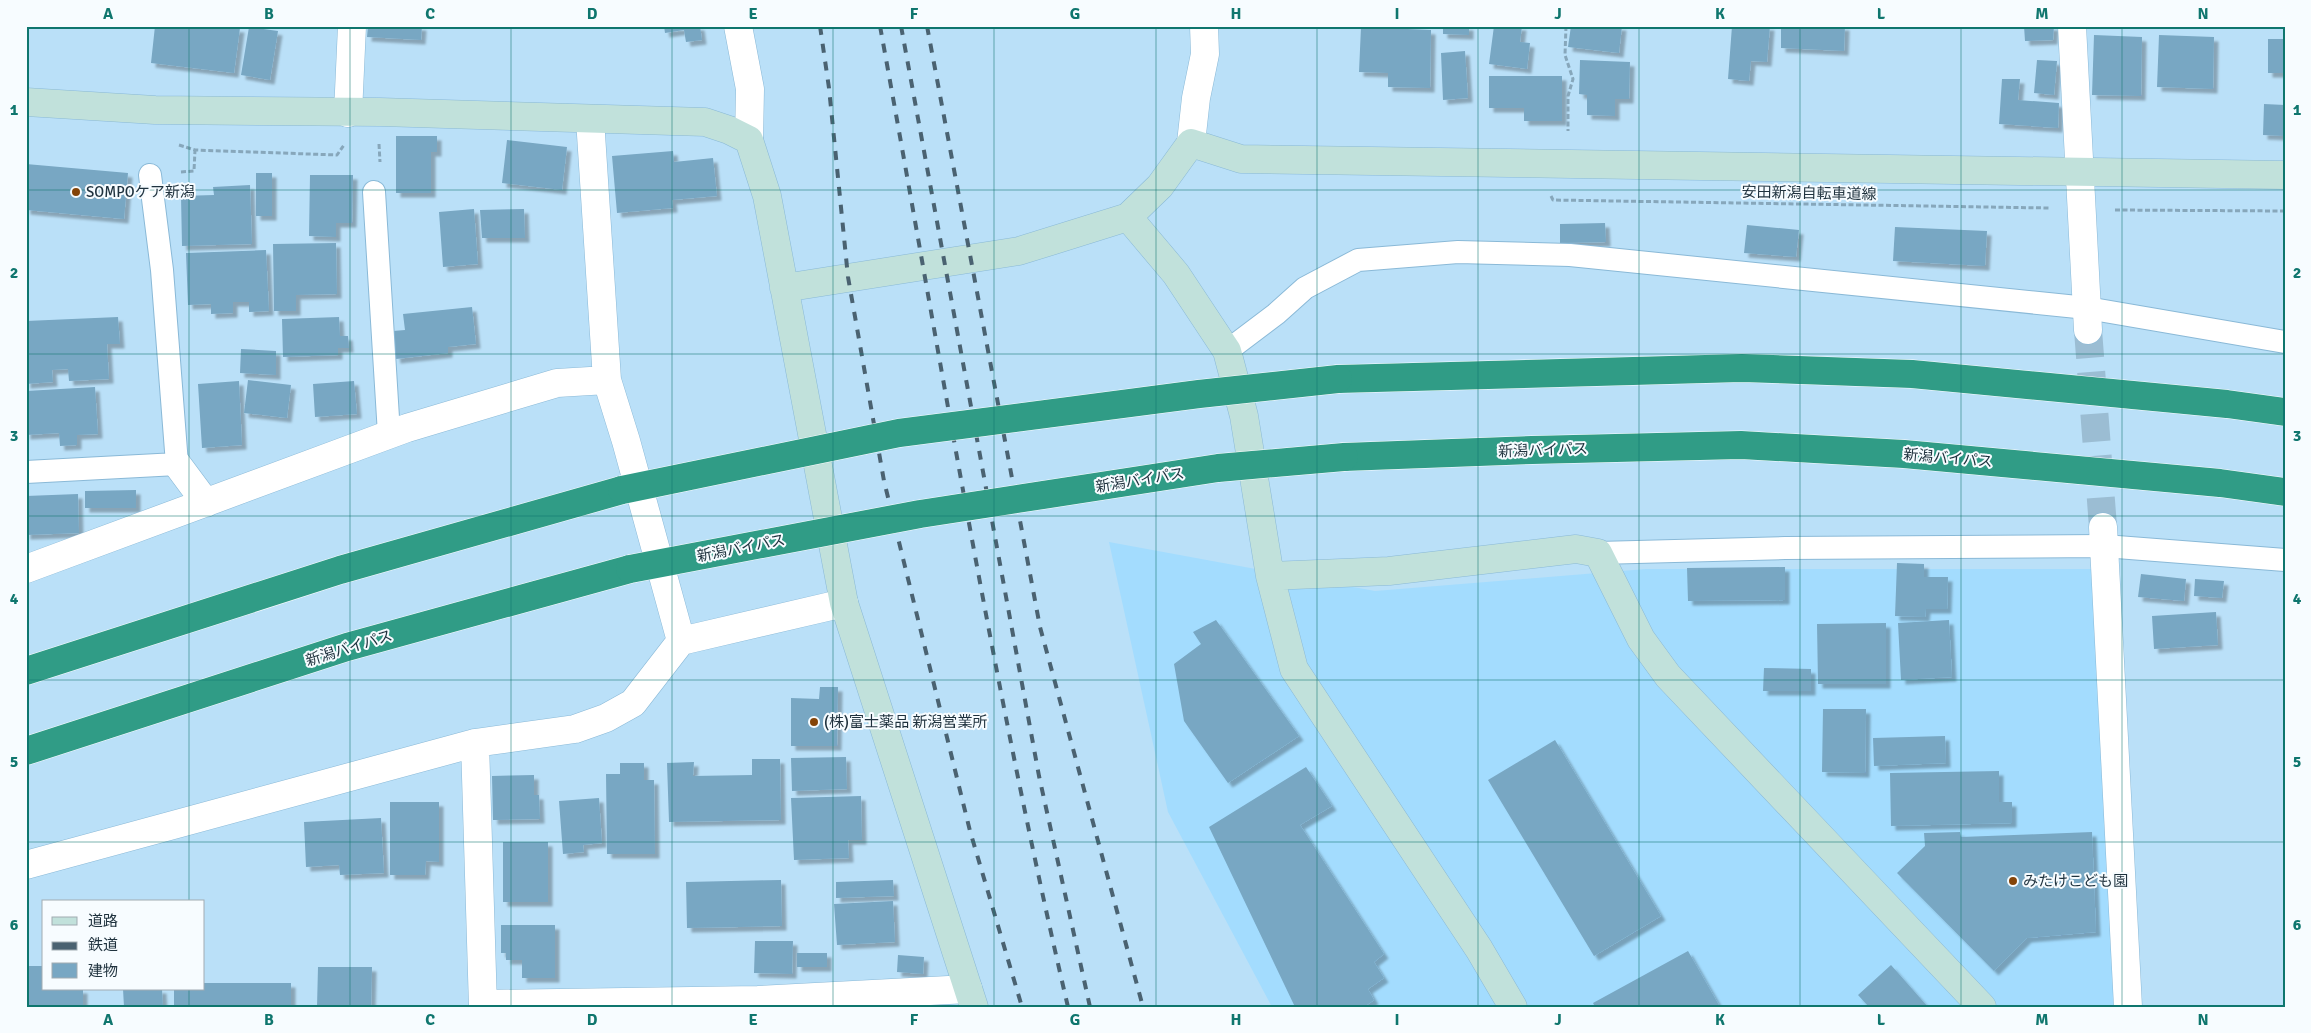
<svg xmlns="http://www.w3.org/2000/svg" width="2311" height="1033" viewBox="0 0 2311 1033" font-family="Signika,'Noto Sans JP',sans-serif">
	<defs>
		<filter id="shadow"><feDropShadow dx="4.5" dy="4.5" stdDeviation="1" flood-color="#0004"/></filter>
	</defs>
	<rect width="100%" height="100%" fill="#bae0f8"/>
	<path fill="#a3dcfe" d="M1109,542L1375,591L1646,569H2092L2118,1007H1272L1168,812Z"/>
	<path fill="#78a7c3" filter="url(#shadow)" d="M155,26L240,28L234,73L151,63Z
		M368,26H422L421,40L367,37Z
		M664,26H700L702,40L686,42L684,30L665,33Z
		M1443,26H1469V35L1443,34Z
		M1494,26H1522L1520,42L1530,43L1527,69L1489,64Z
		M1571,26H1622L1619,53L1568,47Z
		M1732,26H1770L1767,62L1751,61L1749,81L1728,79Z
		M1781,26H1845L1844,51L1781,48Z
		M2024,26H2054L2053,40L2025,41Z
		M249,27L278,31L270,80L241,75Z
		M1361,27L1431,30L1430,88L1388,87V73L1359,72Z
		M2094,35L2142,37L2141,96L2092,95Z
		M2159,35L2214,37L2213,89L2157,87Z
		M2268,39H2285V73H2268Z
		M1465,51L1468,98L1443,100L1441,53Z
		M1580,60L1630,62L1629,99H1615V116L1587,115V95L1579,94Z
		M2037,60L2057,61L2054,95L2034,93Z
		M1489,76H1562V121H1524V108H1489Z
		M2002,79H2020L2018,100L2059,103L2058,128L1999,124Z
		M2264,104L2285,105V136L2263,135Z
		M396,136H437V152H431V193H396Z
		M507,140L567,147L562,190L502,183Z
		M673,151L674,162L713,158L717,196L672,200L673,208L617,213L612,156Z
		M26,164L128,173L124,219L26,210Z
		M256,173H272V216H256Z
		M310,175H353L352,223H336V237L309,236Z
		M250,185L252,244L182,246L181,196L214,195L213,187Z
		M474,209L478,264L443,267L439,212Z
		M524,209L525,238H482L480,210Z
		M1605,223L1606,242L1560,243V224Z
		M1747,225L1799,230L1796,257L1744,253Z
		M1895,227L1987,231L1985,266L1893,261Z
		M336,243L337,294L296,295V311H274L273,244Z
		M266,250L269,311L249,312V302H233V313L211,314V304L188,305L186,253Z
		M472,307L476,344L448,347V353L396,359L393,331L405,330L403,314Z
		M118,317L120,344H107L109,379L69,381L68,369L52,370L53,382L26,384V321Z
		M339,317L340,336H348L349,348H338V355L283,357L282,319Z
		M241,349L276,351V375L240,373Z
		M248,380L291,385L287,418L244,413Z
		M239,381L242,445L202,448L198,384Z
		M354,381L357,414L315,417L313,384Z
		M95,387L98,434L77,435V445L60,446L59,433L26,435V391Z
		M136,490V508H85V491Z
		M78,494L79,533L26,535V496Z
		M1897,563L1924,564V577H1948L1947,609H1926L1925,617L1895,616Z
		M1785,567V600L1688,601L1687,568Z
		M2141,574L2186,579L2184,601L2138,597Z
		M2195,579L2224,581L2222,598L2194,596Z
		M2216,612L2218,645L2154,649L2152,616Z
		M1216,620L1299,736L1228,783L1184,721L1174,664L1201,644L1193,632Z
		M1949,620L1952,677L1901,680L1898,623Z
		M1886,623V684H1818L1817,624Z
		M1764,668L1811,669V691H1763Z
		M820,687H838L837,746H791V698L819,699Z
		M1823,709H1866L1865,773L1822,772Z
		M1945,736L1946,763L1874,766L1873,738Z
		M1555,740L1661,916L1594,956L1488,780Z
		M846,757L847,789L792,791L791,758Z
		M752,759H780L781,820L669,822L667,763L694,762L693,776L752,775Z
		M620,763H644V780H654L655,854H607L606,774H620Z
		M1306,767L1332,806L1300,825L1384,954L1374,962L1384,978L1368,989L1374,1000L1364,1007H1295L1209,827Z
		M1999,771V802H2012V823L1891,826L1890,773Z
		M534,775V795H539L540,819L493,820L492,776Z
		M861,796L862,840H848L849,858L794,860L791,798Z
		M599,798L602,843L583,845L584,852L563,854L559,801Z
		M390,802H439V862L426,861L425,875H390Z
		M381,818L384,873L340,875L339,865L306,867L304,822Z
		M1960,832L1961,837L2092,832L2096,932L2027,938L1994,971L1897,873L1925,846L1924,833Z
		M503,842H548V902H503Z
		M781,880L782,926L687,928L686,882Z
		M893,880L894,896L836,898V882Z
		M893,901L895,942L837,945L834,904Z
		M501,925H555V978H522V960H506V953H501Z
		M755,941H793L792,974L754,973Z
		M1688,951L1720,1007H1595L1593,1003Z
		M797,953H827V967H797Z
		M898,955L924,957L923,974L897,972Z
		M1891,965L1928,1007H1869L1858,995Z
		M26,966H44V989H83V1007H26Z
		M318,967H372L371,1007H317Z
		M204,983H291V1007H174V989H204Z
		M123,989H162L163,1007H124Z"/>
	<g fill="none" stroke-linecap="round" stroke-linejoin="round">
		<path stroke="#9bbdd3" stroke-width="28" stroke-dasharray="28 14" stroke-linecap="butt" d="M2088,330L2103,527"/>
		<defs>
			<path id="lane" d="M374,192L389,434
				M1227,351L1276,314L1305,288L1358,260L1458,252L1570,255L2087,308L2285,342
				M26,472L177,464L162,270L150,175
				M1598,553L1785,548L2104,546L2285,560"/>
			<path id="street" d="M738,26L750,89L749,140
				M2072,26L2088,330
				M348,113L352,26
				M590,119L607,380L626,441L681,641
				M1191,143L1196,98L1205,54L1204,26
				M177,464L206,503
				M2103,527L2128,1007
				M26,569L407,428L557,383L607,380
				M475,743L483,1007
				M26,865L475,743L575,729L606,718L633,703L681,641L844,603
				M483,1004L758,1000L968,989"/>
			<path id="secondary" d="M26,102L155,110L380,112L705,122L729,130L749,140L767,196L844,603L974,1007
				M1128,217L1176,274L1227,351L1244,416L1270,576L1294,669L1479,949L1513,1007
				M784,288L1019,251L1128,217L1160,186L1191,143L1241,159L2285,175
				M1270,576L1389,571L1576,549L1598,553L1641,639L1668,676L1982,1007"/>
			<path id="highway" d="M1338,379L1742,368L1912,374L2227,404L2285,412
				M1344,457L1532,450L1741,445L1904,454L2220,483L2285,492
				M26,671L340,570L622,490
				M26,751L347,647L630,569"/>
		</defs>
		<use href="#lane" stroke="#8ab9d7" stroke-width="24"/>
		<use href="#street" stroke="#8ab9d7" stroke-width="29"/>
		<use href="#secondary" stroke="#8ab9d7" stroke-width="29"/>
		<use href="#highway" stroke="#fff" stroke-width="29"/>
		<path stroke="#87a7bb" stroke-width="3" stroke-dasharray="5 2.5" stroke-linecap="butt" d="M1566,26L1565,55L1573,79L1568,96V131
			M379,144L380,162
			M179,145L195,150L337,155L344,145
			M181,172L194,171L195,150
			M1551,196L1553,200L2049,208
			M2115,210L2285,211"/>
		<use href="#lane" stroke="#fff" stroke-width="22"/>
		<use href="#street" stroke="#fff" stroke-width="28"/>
		<use href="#secondary" stroke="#c1e1db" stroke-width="28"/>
		<use href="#highway" stroke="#309c86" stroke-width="28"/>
		<path stroke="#4a6271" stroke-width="4" stroke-dasharray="9 9" stroke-linecap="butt" d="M820,26L829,88L848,277L884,481L970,831L1022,1007
			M880,26C940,354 992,682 1068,1007
			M901,26L1039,776L1090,1007
			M927,26L1040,627L1143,1007"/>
		<defs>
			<path id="highway-bridge" d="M622,490L899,433L1199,394L1338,379
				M630,569L920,514L1218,468L1344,457"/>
		</defs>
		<use href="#highway-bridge" stroke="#fff" stroke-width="29" stroke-linecap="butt"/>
		<use href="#highway-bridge" stroke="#309c86" stroke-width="28"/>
	</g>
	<path fill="none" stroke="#0f766e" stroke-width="1" stroke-opacity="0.55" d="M189,26V902M350,26V1007M511,26V1007M672,26V1007M833,26V1007M994,26V1007M1156,26V1007M1317,26V1007M1478,26V1007M1639,26V1007M1800,26V1007M1961,26V1007M2122,26V1007M26,190H2285M26,354H2285M26,516H2285M26,680H2285M26,842H2285M189,989V1007"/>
	<g fill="#844408" stroke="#f7fcff" stroke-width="2">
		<circle cx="76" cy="192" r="5"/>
		<circle cx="814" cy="722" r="5"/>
		<circle cx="2013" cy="881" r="5"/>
	</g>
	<g text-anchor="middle" stroke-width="4" stroke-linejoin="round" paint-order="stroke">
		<g font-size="15" fill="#1f323e" stroke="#f7fcff" text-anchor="start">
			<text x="86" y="197">SOMPOケア新潟</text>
			<text x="824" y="727">(株)富士薬品 新潟営業所</text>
			<text x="2023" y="886">みたけこども園</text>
		</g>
		<g font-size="15" fill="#1f323e" stroke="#f7fcff">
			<text transform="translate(1809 193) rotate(1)" y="5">安田新潟自転車道線</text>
			<text transform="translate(1543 450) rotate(-2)" y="5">新潟バイパス</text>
			<text transform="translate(1948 458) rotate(5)" y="5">新潟バイパス</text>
			<text transform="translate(1140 480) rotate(-9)" y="5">新潟バイパス</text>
			<text transform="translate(741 548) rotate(-11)" y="5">新潟バイパス</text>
			<text transform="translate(349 648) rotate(-17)" y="5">新潟バイパス</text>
		</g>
	</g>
	<rect width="2311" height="1033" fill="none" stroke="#f7fcff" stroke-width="55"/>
	<rect x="42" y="900" width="162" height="90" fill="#f7fcff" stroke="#a1abb2"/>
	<rect x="52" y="917" width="25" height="8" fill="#c1e1db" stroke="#a1abb2"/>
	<text x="88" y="926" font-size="15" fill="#1f323e">道路</text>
	<rect x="52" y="942" width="25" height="8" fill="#4a6271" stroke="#a1abb2"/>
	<text x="88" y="950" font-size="15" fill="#1f323e">鉄道</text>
	<rect x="52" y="963" width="25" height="15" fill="#78a7c3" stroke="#a1abb2"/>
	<text x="88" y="976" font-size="15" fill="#1f323e">建物</text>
	<rect x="28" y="28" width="2256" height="978" fill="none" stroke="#0f766e" stroke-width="2"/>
	<g font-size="16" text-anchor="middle" font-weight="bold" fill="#0f766e">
		<text x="108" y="19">A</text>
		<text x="269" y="19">B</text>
		<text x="430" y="19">C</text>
		<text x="592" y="19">D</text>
		<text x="753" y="19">E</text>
		<text x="914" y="19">F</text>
		<text x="1075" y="19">G</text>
		<text x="1236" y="19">H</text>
		<text x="1397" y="19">I</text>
		<text x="1558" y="19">J</text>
		<text x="1720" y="19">K</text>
		<text x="1881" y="19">L</text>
		<text x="2042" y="19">M</text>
		<text x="2203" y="19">N</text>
		<text x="14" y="115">1</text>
		<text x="2297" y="115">1</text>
		<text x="14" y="278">2</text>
		<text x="2297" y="278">2</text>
		<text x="14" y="441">3</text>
		<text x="2297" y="441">3</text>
		<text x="14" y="604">4</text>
		<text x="2297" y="604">4</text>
		<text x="14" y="767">5</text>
		<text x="2297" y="767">5</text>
		<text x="14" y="930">6</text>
		<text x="2297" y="930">6</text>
		<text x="108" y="1025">A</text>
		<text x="269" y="1025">B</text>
		<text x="430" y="1025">C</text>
		<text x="592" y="1025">D</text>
		<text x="753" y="1025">E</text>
		<text x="914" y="1025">F</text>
		<text x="1075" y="1025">G</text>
		<text x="1236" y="1025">H</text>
		<text x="1397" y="1025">I</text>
		<text x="1558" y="1025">J</text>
		<text x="1720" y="1025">K</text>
		<text x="1881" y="1025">L</text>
		<text x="2042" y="1025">M</text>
		<text x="2203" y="1025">N</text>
	</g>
</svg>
